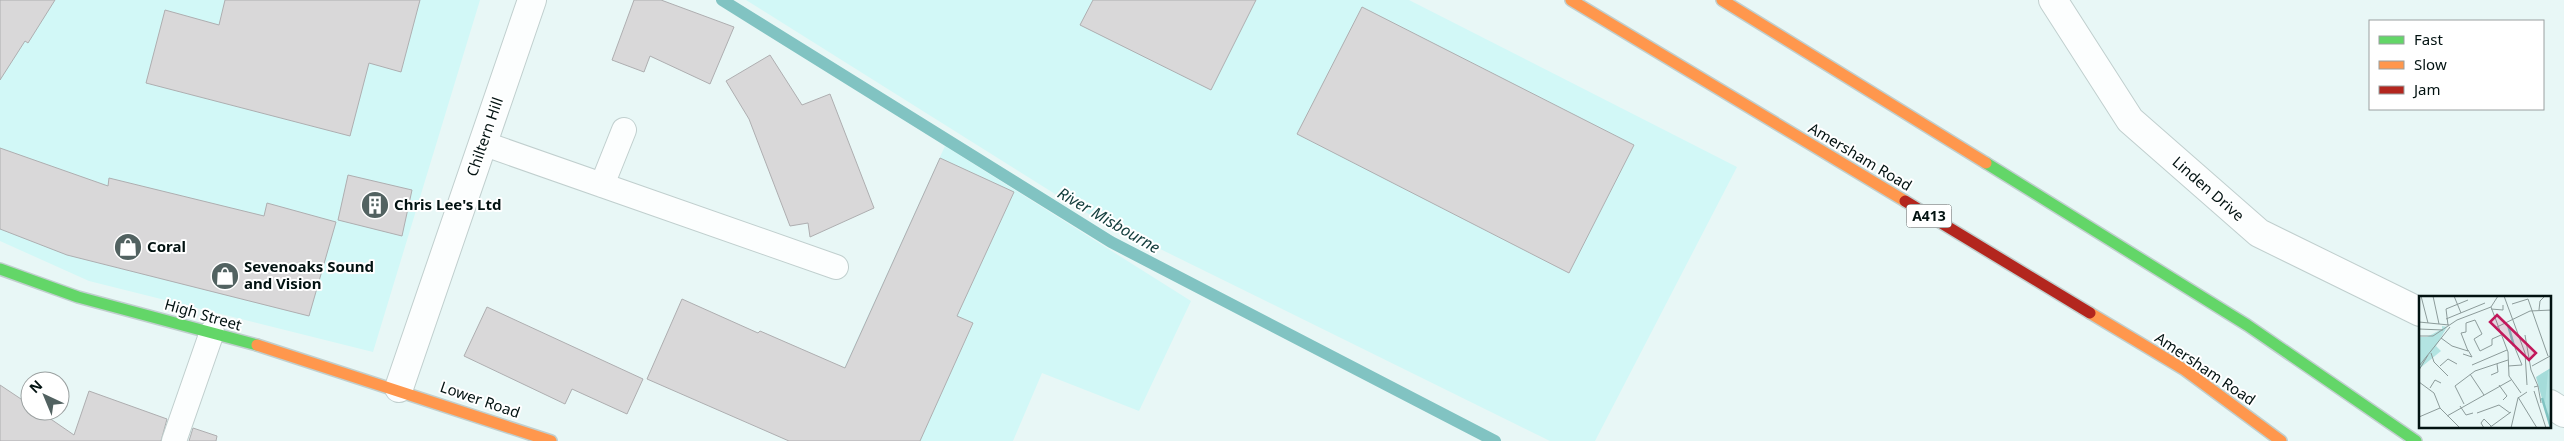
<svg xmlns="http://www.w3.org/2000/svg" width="2564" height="441" viewBox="0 0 2564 441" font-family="'Noto Sans',sans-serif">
	<rect width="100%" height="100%" fill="#e8f7f6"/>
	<path fill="#d2f8f7" d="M0,0H480L373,352L89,281L0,241Z
		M746,0H1409L1737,167L1595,441H1550L1079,209Z
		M945,146L1191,301L1139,411L1042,373L1013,441H811Z"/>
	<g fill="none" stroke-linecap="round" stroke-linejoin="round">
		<path stroke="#81c3c2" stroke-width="12" d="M722,0L1111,242L1495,441"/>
	</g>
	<path fill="#d9d8d9" stroke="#aeaeb0" d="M0,0H55L28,43L25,41L0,80Z
		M225,0H420L401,72L369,63L350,136L146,83L165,10L219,25Z
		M634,0H661L734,27L710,84L650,56L644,72L612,60Z
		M1093,0H1256L1211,90L1080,25Z
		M1362,7L1634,145L1569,273L1297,134Z
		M770,55L802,105L830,94L874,208L810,237L808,223L790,226L749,119L726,81Z
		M0,148L108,186L109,178L264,216L267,203L336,222L309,316L67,255L0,229Z
		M940,158L1014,192L957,316L973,323L920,441H789L647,379L682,299L758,333L760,331L845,368Z
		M348,175L412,190L402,236L338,220Z
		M487,307L643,379L627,414L572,389L565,404L464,356Z
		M0,385L30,405V411H39L74,435L89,391L167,419L161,441H0Z
		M193,428L217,436L216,441H189Z"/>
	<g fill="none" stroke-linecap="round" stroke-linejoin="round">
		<defs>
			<path id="lane" d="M482,143L836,267
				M602,185L624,130
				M174,441L212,332"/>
			<path id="street" d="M2053,0L2130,120L2259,233L2420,312
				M399,388L532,0
				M2550,404L2564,413"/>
			<path id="fast" d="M1986,163L2247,325L2416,441
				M0,269L78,297L257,345"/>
			<path id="slow" d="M1571,0L1905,201
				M1722,0L1986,163
				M2090,313L2185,370L2281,441
				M257,345L551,441"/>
			<path id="jam" d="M1905,201L2090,313"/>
		</defs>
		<use href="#lane" stroke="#c0cfce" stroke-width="26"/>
		<use href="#street" stroke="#c0cfce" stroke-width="30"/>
		<use href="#fast" stroke="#c0cfce" stroke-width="14"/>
		<use href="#slow" stroke="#c0cfce" stroke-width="14"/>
		<use href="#jam" stroke="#c0cfce" stroke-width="14"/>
		<use href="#lane" stroke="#fcfefe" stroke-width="24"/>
		<use href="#street" stroke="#fcfefe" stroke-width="28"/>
		<use href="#fast" stroke="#63d668" stroke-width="11"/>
		<use href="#slow" stroke="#ff974d" stroke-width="11"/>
		<use href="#jam" stroke="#b3261e" stroke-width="11"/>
	</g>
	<defs>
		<symbol id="building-disc" viewBox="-11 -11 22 22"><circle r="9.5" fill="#526261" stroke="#fff"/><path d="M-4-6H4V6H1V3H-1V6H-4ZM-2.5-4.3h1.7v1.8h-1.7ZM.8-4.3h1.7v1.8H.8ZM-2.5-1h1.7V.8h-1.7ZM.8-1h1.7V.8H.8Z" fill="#fff"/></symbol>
		<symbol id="shop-disc" viewBox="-11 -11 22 22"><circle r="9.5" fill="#526261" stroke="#fff"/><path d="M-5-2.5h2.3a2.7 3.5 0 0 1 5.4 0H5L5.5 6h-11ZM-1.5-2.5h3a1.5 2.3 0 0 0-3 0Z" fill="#fff"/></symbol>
	</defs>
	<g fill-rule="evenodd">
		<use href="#building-disc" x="359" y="189" width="32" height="32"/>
		<use href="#shop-disc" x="112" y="231" width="32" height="32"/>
		<use href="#shop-disc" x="209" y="260" width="32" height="32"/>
	</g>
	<g text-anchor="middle" stroke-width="4" stroke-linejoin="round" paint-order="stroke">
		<rect fill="#fff" stroke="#4e5958" stroke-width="1" x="1906.5" y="204.5" width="45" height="23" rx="4"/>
		<g font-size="14" font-weight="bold" fill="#021211">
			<text x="1929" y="221">A413</text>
		</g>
		<g font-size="15" fill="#021211" stroke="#fff">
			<text transform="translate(485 137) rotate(-71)" y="5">Chiltern Hill</text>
			<text transform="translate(1860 157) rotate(31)" y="5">Amersham Road</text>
			<text transform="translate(2208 189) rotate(41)" y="5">Linden Drive</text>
			<text transform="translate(203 315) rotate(16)" y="5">High Street</text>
			<text transform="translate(2205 369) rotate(34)" y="5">Amersham Road</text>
			<text transform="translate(480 400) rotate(19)" y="5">Lower Road</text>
		</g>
		<g font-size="15" font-weight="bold" fill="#021211" stroke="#fff" text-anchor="start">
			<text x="394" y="210">Chris Lee's Ltd</text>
			<text x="147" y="252">Coral</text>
			<text x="244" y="272">Sevenoaks Sound<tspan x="244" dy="17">and Vision</tspan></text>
		</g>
		<g font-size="16" font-style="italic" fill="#113c3b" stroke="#fff">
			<text transform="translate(1109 220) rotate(30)" y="6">River Misbourne</text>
		</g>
	</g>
	<g transform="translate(2419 296)">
		<rect width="132" height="132" fill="#e8f7f6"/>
		<path d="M23,30L28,31L17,50L22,55L0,73V41H8L23,33ZM132,72V117L128,121L119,80Z" fill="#b3e4e2"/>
		<path d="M132,72L129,76L126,108L128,119L132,115L131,132L117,81Z" fill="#a5dcda"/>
		<path fill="none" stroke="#81c3c2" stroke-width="2.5" d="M89,29L95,50M123,102L132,132"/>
		<path fill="none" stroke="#8c9b9a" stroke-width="1" d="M2,0L9,27M14,0L20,28M35,0L42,17M85,0L106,57L108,89M93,8L109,3L129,60M72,11L89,56L90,80L102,97M72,13L84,14V9M120,14L121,5L126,0M27,23L66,7M0,26L30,29M29,29L27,13L49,4M78,31L111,15L133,14M0,33L24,34M106,39L112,74L119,90M0,40H14L38,24L72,11L79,0M22,42L33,50L49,55L42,37L47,36V27L56,24L63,38L55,43L61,55L73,49V43L82,39M12,57L15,66L29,80M44,58L53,61L49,54M53,69L88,54M0,70L31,31M21,70L29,63L38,68M89,70L103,69L96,52M113,70L133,59M0,74L9,59M51,78L65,99M72,79L79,76L78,68M0,86L15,97L21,112L41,132M80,89L88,100L84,104M115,91L119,90L122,107M11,92L16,84L22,87M115,95L127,132M99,101L118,132M45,108L36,90L56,75L89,64M41,110L47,119L54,117M58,117L80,109L91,117M28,120L92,84M0,121L21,112M65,132L62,127L65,123L72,130M70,132L92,116M92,132L99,102L108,96"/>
		<path fill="#c2185b" fill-opacity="0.15" stroke="#c2185b" stroke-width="2.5" d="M78,19L117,57L110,64L71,26Z"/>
		<rect width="132" height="132" fill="none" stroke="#021211" stroke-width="2.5"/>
	</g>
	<rect x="2369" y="20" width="175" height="90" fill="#ffffff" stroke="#9aa0a0"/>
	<rect x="2379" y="36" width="25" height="8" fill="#63d668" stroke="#9aa0a0"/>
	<text x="2414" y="45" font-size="15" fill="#021211">Fast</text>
	<rect x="2379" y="61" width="25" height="8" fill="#ff974d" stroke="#9aa0a0"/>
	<text x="2414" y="70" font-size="15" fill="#021211">Slow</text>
	<rect x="2379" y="86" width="25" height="8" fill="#b3261e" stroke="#9aa0a0"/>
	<text x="2414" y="95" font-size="15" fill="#021211">Jam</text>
	<g transform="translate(45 396) rotate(316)"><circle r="24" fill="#ffffff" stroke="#9aa0a0"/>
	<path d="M0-4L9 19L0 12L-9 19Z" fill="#526261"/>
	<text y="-8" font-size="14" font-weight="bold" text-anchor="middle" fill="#021211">N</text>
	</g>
</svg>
